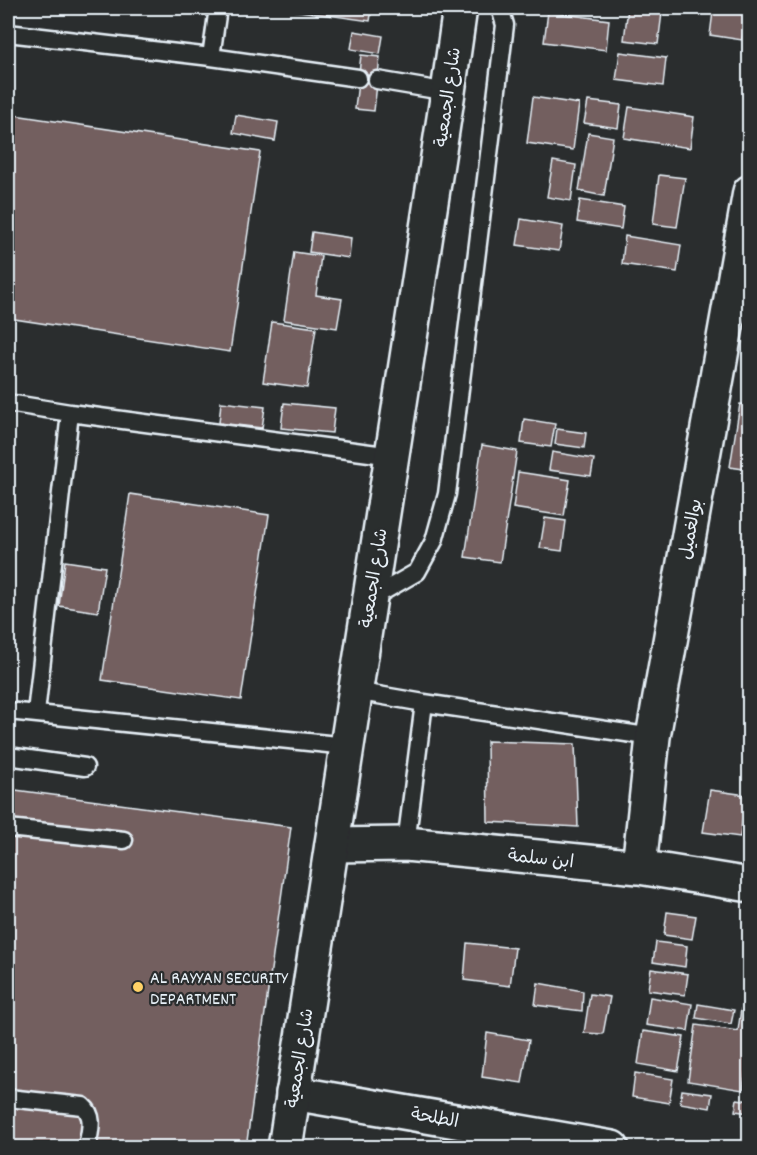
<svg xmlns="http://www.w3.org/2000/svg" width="757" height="1155" viewBox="0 0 757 1155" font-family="Dekko,'Playpen Sans Arabic',sans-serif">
	<rect width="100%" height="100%" fill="#2a2d2e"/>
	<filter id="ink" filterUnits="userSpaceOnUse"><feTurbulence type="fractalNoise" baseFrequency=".0167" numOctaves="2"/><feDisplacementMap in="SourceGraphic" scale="12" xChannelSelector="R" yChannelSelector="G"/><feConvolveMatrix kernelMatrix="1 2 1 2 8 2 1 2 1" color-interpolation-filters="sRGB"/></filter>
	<g filter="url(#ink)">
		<path fill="#735f5f" stroke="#e8f1f8" stroke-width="1.5" d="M278,8H372L370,21Z
			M628,8L662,13L658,44L624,40Z
			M680,8H747L742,40L710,35L713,12Z
			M548,12L609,20L606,50L544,42Z
			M354,31L383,36L380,54L351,49Z
			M620,52L666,58L663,86L616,80Z
			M361,55L380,57L374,111L355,109Z
			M533,97L579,104L573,150L527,143Z
			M588,101L621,105L618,128L584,123Z
			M629,107L694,117L690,148L624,138Z
			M8,114L260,152L230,352L8,318Z
			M236,115L278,122L275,141L233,133Z
			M588,133L613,137L604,196L579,191Z
			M553,161L576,165L571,201L547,197Z
			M659,175L685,178L677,227L653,224Z
			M580,200L624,207L621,229L577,222Z
			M521,219L563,226L559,251L517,245Z
			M312,232L351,238L349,258L309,252Z
			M625,236L681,245L677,272L622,264Z
			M294,252L321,256L316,295L342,299L337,328L284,320Z
			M272,322L316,328L307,388L263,382Z
			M221,402L265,407L262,428L219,423Z
			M284,403L335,408L332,433L281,428Z
			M740,404L750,405V470L730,467Z
			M524,419L555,424L551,447L521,443Z
			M557,429L586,433L584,448L555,444Z
			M482,445L517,451L500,562L465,557Z
			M552,452L594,459L591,476L549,470Z
			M518,472L570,480L564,516L513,508Z
			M130,494L269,515L241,700L102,680Z
			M750,496V520H746Z
			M545,518L566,521L562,551L540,548Z
			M749,533H750V568H744Z
			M65,561L105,567L98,612L59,606Z
			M487,741L575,744L578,827L488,822Z
			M8,789L291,827L246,1148H8Z
			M710,790L746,795L740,837L703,832Z
			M748,798H750V821H745Z
			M667,912L696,916L692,939L664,935Z
			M656,942L687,946L685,967L653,962Z
			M467,943L515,948L510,986L464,980Z
			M651,969L688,974L685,995L648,990Z
			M538,983L583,991L582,1011L535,1005Z
			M590,994L610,997L603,1034L584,1033Z
			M650,997L692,1004L688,1031L646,1025Z
			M698,1004L734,1010L731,1024L696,1018Z
			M741,1009L750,1010V1055H748L743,1090L688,1081L696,1025L738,1031Z
			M643,1031L684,1037L678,1071L638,1064Z
			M487,1033L529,1040L522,1083L482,1077Z
			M635,1073L673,1079L669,1103L632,1097Z
			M682,1090L712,1094L710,1108L680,1103Z
			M737,1099L750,1101V1113L735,1111Z"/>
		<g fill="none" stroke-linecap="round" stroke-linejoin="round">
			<defs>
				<path id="service" d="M8,33L211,57L358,78
					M211,57L218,8
					M377,80L448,92
					M8,403L70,413L392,456
					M370,599L417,572L434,541L447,494L505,25L500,8
					M355,691L424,703L653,737
					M8,711L347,746
					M36,713L70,413
					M8,756L85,767
					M8,828L124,840
					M406,844L424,703
					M8,1098L83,1106C96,1117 89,1133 87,1148"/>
				<path id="minor" d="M332,845L406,844L639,867L750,885
					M639,867L653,737L750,192
					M293,1093L612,1148"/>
				<path id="tertiary" d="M285,1148L448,92L460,8"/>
			</defs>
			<use href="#service" stroke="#e8f1f8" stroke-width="21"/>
			<use href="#minor" stroke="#e8f1f8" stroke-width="38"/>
			<use href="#tertiary" stroke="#e8f1f8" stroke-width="38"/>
			<use href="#service" stroke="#2a2d2e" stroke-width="16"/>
			<use href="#minor" stroke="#2a2d2e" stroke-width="33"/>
			<use href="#tertiary" stroke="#2a2d2e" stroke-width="33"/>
		</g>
	</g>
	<circle fill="#ffd166" stroke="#2a2d2e" stroke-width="2" cx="138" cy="987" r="6"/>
	<g text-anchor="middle" stroke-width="4.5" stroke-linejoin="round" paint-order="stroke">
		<g font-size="18" fill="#e8f1f8" stroke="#2a2d2e">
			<text transform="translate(447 97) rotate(-82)" y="6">شارع الجمعية</text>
			<text transform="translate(690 529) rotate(-80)" y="6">بوالغميل</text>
			<text transform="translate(373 578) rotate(-81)" y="6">شارع الجمعية</text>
			<text transform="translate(541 858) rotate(6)" y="6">ابن سلمة</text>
			<text transform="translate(299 1058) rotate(-81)" y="6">شارع الجمعية</text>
			<text transform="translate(435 1117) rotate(10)" y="6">الطلحة</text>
		</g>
		<g font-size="18" fill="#e8f1f8" stroke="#2a2d2e" text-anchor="start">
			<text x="150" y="983">AL RAYYAN SECURITY<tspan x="150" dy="21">DEPARTMENT</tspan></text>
		</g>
	</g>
	<rect width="757" height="1155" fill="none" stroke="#2a2d2e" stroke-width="30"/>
	<rect x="15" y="15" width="727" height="1125" fill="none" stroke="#e8f1f8" stroke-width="2" filter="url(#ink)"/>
</svg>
